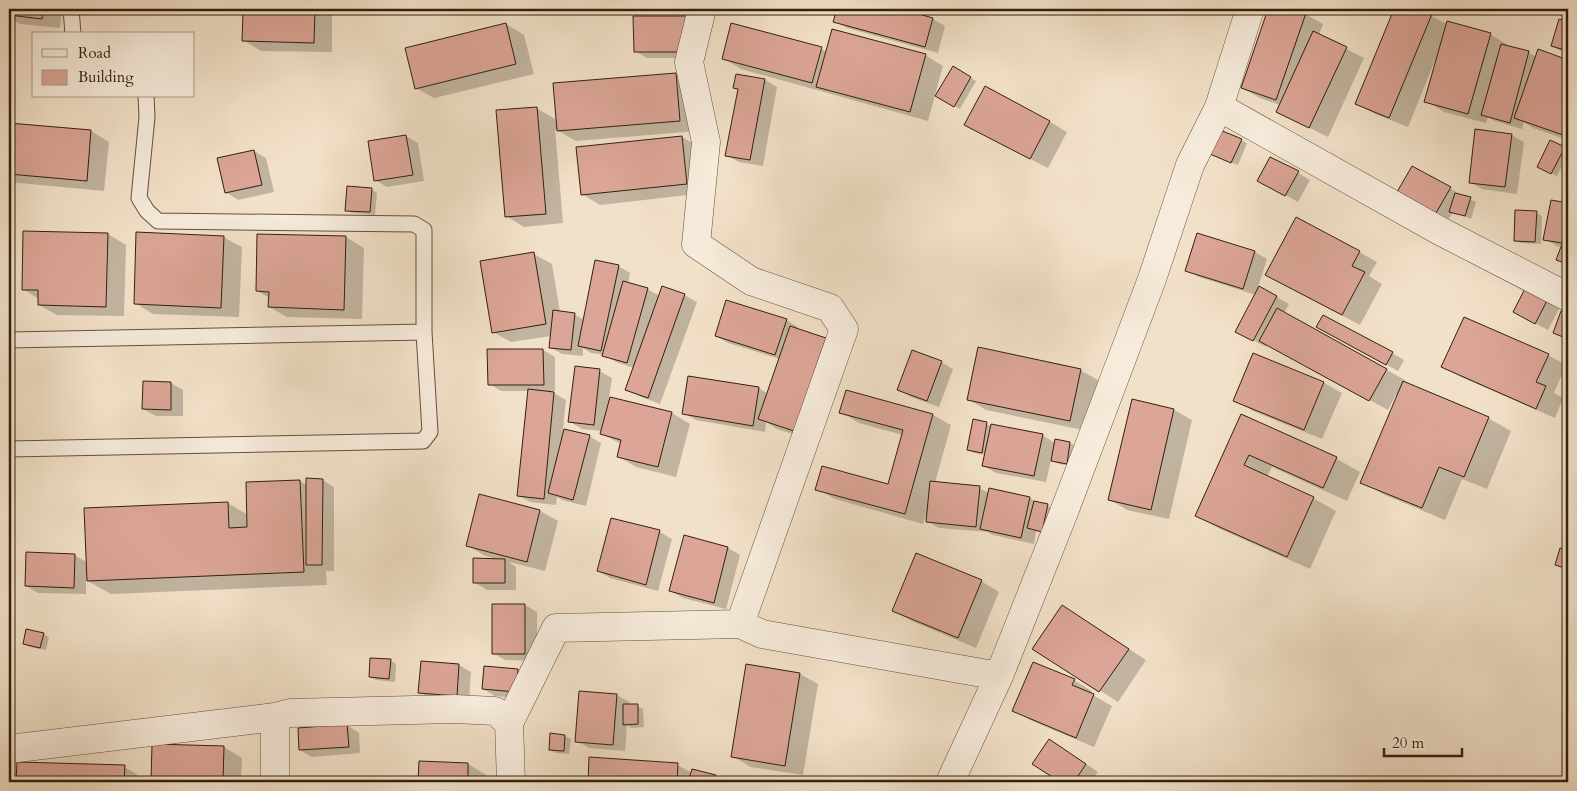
<svg xmlns="http://www.w3.org/2000/svg" width="1577" height="791" viewBox="0 0 1577 791" font-family="Cardo,serif">
	<rect width="100%" height="100%" fill="#f2e1c9"/>
	<filter id="stains"><feTurbulence type="fractalNoise" baseFrequency=".004" numOctaves="4"/><feColorMatrix values="0 0 0 0 .2 0 0 0 0 .09 0 0 0 0 .02 0 0 0 .5 -.17"/></filter>
	<radialGradient id="worn" r=".72"><stop offset=".6" stop-color="#630" stop-opacity="0"/><stop offset="1" stop-color="#630" stop-opacity=".3"/></radialGradient>
	<path fill="#0003" d="M9,9H62L60,28L20,24L9,17Z
		M243,9H332V52L261,51L243,40L251,13Z
		M838,9H896L933,19L945,26L938,53L847,28L835,21Z
		M1269,9H1290L1305,14L1323,24L1319,35L1364,58L1328,137L1277,112L1280,105L1260,98L1242,88Z
		M1396,9H1416L1447,24L1490,34L1508,45L1507,47L1529,53L1537,57L1539,51L1568,61V140L1533,128L1524,122L1522,129L1495,121L1488,117L1486,123L1444,112L1426,101L1438,58H1436L1408,127L1375,114L1357,104Z
		M1491,9H1511L1509,13Z
		M1537,9H1568V18L1566,17L1568,13Z
		M635,17L701,58H647L635,51Z
		M1560,21L1568,23V55L1552,46Z
		M506,24L524,35L534,74L434,98L416,88Z
		M821,49L827,52L925,55L943,66L928,121L741,69L723,58Z
		M953,68L976,81L960,109L937,96Z
		M676,74L694,85L698,131L576,141L555,129L563,223L524,227L506,216L536,108L557,120Z
		M737,75L765,80L777,87L763,166L739,162L726,155L739,90L735,88Z
		M1050,122L1067,132L1048,168L984,135Z
		M9,124L91,131L109,142L104,191L9,182Z
		M1511,135L1524,142L1517,194L1482,189L1470,182Z
		M406,136L418,143L424,181L387,187L375,180Z
		M682,137L700,147L705,193L600,205L582,194Z
		M1241,140L1247,143L1238,165L1217,157Z
		M1564,148L1568,151V154L1557,176L1544,170Z
		M254,151L266,158L274,192L238,200L226,192Z
		M1298,173L1310,180L1298,202L1269,186Z
		M1450,188L1462,196L1476,202L1471,219L1453,212L1449,219L1399,192Z
		M371,189L377,193L375,215L352,213L346,210Z
		M1552,201L1568,204V265L1557,259L1562,247L1557,246L1545,239Z
		M1536,213L1542,216L1541,244L1521,243L1515,240Z
		M108,234L126,245L124,316L57,315L39,305V299L23,289Z
		M258,235L346,237L364,248L362,319L287,317L269,307L270,298L257,291Z
		M223,237L242,247L239,317L153,314L135,303Z
		M1255,252L1267,259L1258,287L1289,304L1284,313L1405,380L1403,383L1488,418L1511,431L1487,489L1462,479L1445,520L1385,495L1362,482L1398,396L1396,395L1388,410L1267,345L1266,347L1249,338L1256,295L1199,277L1187,270Z
		M1359,252L1377,262L1369,276L1382,284L1360,325L1284,285Z
		M534,254L552,264L560,312L574,314L584,320L618,266L630,273L628,284L647,289L660,296L684,295L697,302L660,404L639,396L627,389L634,368L616,362L604,355L591,353L583,348V356L562,354L550,347L551,336L511,342L493,332Z
		M1529,285L1562,303L1548,330L1527,319Z
		M786,320L798,327L797,330L826,340L844,350L812,440L777,429L766,422L765,432L696,420L683,413L759,388L768,394L780,359L728,343L716,336Z
		M1329,334L1392,353L1404,360L1398,371Z
		M543,350L555,357V391H551L566,400L563,430L589,436L601,443L586,506L562,500L557,497L556,505L530,502L518,495L529,391H501L489,384Z
		M1253,355L1324,383L1342,393L1322,439L1253,411L1235,400Z
		M1548,355L1566,365L1554,393L1563,398L1555,418L1461,377L1443,367Z
		M941,362L953,369L939,407L911,397L899,390Z
		M1080,370L1098,380L1088,431L986,410L968,399Z
		M599,371L612,378L609,398L672,413L690,424L676,477L636,467L618,456L621,444L602,434V431L582,429L570,422Z
		M171,383L183,390V416H156L143,409Z
		M1174,410L1192,420L1169,519L1127,510L1109,499Z
		M841,412L933,415L951,425L935,483L979,488L989,493L990,490L1030,498L1039,504L1048,506L1054,509L1048,534L1036,531L1034,544L993,535L988,532L939,528L927,521L928,512H927L923,524L835,499L817,489L889,486L903,435L859,423Z
		M1242,416L1337,459L1360,472L1347,501L1272,467L1267,477L1313,498L1336,511L1310,569L1220,529L1197,516Z
		M974,420L991,426L1042,435L1055,443L1056,441L1070,443L1076,446L1072,466L1059,464L1051,460L1046,482L996,473L984,466L986,455L974,453L968,450Z
		M322,480L334,487V571H326L327,585L111,594L86,580V594L38,593L26,586L74,555L87,562L228,503L248,515L300,481L308,486Z
		M480,495L540,511L558,521L545,571L509,562L516,567V590H487L475,583L498,559L485,556L467,545Z
		M612,519L660,532L672,539L658,591L610,578L598,571Z
		M728,548L740,555L726,609L683,598L671,591Z
		M9,553L14,556L13,593H9Z
		M917,555L981,581L999,592L976,648L912,621L894,611Z
		M525,605L537,612V661L505,660L493,653Z
		M1062,606L1146,660L1118,702L1034,648Z
		M43,634L49,637L46,650L30,647L24,644Z
		M390,660L396,664L395,682L376,680L370,677Z
		M459,665L471,672L469,702L432,700L420,692Z
		M485,667L518,670L530,677L528,699L495,696L483,689Z
		M800,674L818,684L803,775L751,767L732,756Z
		M1074,680L1092,691L1091,694L1112,706L1094,747L1032,721L1014,710Z
		M617,695L629,702V706H637L643,709L644,727L631,728L627,725L625,751L589,748L577,741Z
		M347,725L359,733L360,753L312,757L300,750Z
		M565,736L571,739L569,754L556,753L550,750Z
		M1050,740L1098,772L1091,782H1062L1034,763Z
		M153,745L224,747L242,758L241,782H152Z
		M590,759L677,765L692,773L715,776L725,782H589Z
		M18,763L124,767L137,774L136,782H17Z
		M420,763L468,764L486,775V782H419Z"/>
	<path fill="#dba597" stroke="#32200d" d="M9,9H43L42,19L9,15Z
		M275,9H315L314,43L242,41L243,12L275,13Z
		M837,9H901L933,18L925,47L833,22Z
		M1268,9H1294L1306,13L1276,100L1241,88Z
		M1394,9H1420L1432,14L1389,118L1355,104Z
		M633,16H689V52H634Z
		M1559,19L1568,22V51L1551,46Z
		M1447,21L1491,33L1468,114L1424,102Z
		M506,23L516,64L415,89L405,48Z
		M731,23L822,47L812,83L722,59Z
		M832,29L926,54L910,112L816,87Z
		M1313,31L1347,47L1309,128L1276,112Z
		M1501,44L1529,51L1510,123L1481,115Z
		M1538,49L1568,60V129L1566,136L1514,118Z
		M953,66L971,77L954,107L935,96Z
		M676,73L680,121L557,131L553,83Z
		M736,74L765,79L750,160L725,156L738,89L733,88Z
		M985,86L1050,121L1030,159L964,125Z
		M537,107L546,214L505,217L496,110Z
		M9,123L91,130L87,181L9,174Z
		M1475,129L1512,134L1505,187L1469,183Z
		M1220,130L1242,139L1231,163L1210,154Z
		M406,135L413,175L374,181L368,141Z
		M682,136L687,184L581,195L576,147Z
		M1550,140L1565,147L1551,174L1537,167Z
		M254,150L262,185L225,193L217,158Z
		M1270,157L1299,171L1285,196L1257,181Z
		M1412,166L1451,187L1436,213L1397,192Z
		M347,186L372,188L370,212L345,211Z
		M1455,193L1471,197L1465,216L1449,212Z
		M1551,200L1568,203V213L1562,243L1543,240Z
		M1515,210L1537,211L1535,242L1514,241Z
		M1296,217L1360,251L1352,266L1365,272L1342,315L1265,275Z
		M1568,228V264L1556,260Z
		M23,231L108,233L106,307L38,305V290H22Z
		M136,232L224,236L221,308L134,304Z
		M1197,233L1255,251L1243,289L1185,271Z
		M257,234L346,236L344,310L268,307L269,292L256,291Z
		M534,252L546,324L492,333L480,261Z
		M595,260L619,265L601,351L578,346Z
		M623,281L648,288L627,363L602,356Z
		M1528,283L1550,295L1535,324L1513,312Z
		M662,286L685,294L648,398L625,390Z
		M1259,286L1277,296L1253,341L1235,332Z
		M726,300L787,319L775,355L715,336Z
		M1277,308L1387,369L1369,401L1259,341Z
		M553,310L575,313L571,350L549,348Z
		M1561,311L1568,314V339L1553,333Z
		M1323,315L1393,352L1386,365L1316,327Z
		M1464,317L1549,354L1536,382L1546,386L1536,409L1441,367Z
		M790,326L826,338L794,431L758,419Z
		M978,347L1081,369L1070,421L967,400Z
		M487,349H543L544,385H488Z
		M912,350L942,361L927,401L897,390Z
		M1253,353L1324,382L1304,430L1233,401Z
		M575,366L600,369L594,425L568,422Z
		M688,376L759,387L753,426L682,414Z
		M143,381L171,382V410L142,409Z
		M1403,381L1489,417L1464,477L1439,467L1422,508L1360,483Z
		M528,389L554,392L544,499L517,496Z
		M846,390L933,414L905,514L815,490L822,466L888,484L903,430L839,413Z
		M610,397L672,412L658,467L617,457L621,440L600,434Z
		M1132,399L1174,409L1151,510L1108,500Z
		M1241,414L1337,457L1323,488L1249,455L1244,465L1314,497L1287,557L1195,516Z
		M973,419L987,422L982,453L967,450Z
		M991,424L1043,434L1034,476L982,466Z
		M564,429L590,435L573,500L548,493Z
		M1055,439L1070,442L1067,464L1051,461Z
		M306,478L323,479L322,565H306Z
		M300,480L304,572L87,581L84,508L228,502L229,528L247,527L246,482Z
		M930,481L980,486L976,527L926,522Z
		M989,488L1030,497L1021,538L980,529Z
		M479,494L540,510L527,562L466,546Z
		M1034,501L1048,504L1042,532L1027,528Z
		M611,518L660,530L646,585L597,571Z
		M684,535L728,547L714,603L669,591Z
		M1560,548L1568,551V569L1555,565Z
		M26,552L75,554L74,588L25,586Z
		M916,553L982,580L958,638L892,611Z
		M473,558L505,559V583H473Z
		M492,604H525V654H492Z
		M1062,605L1129,649L1099,692L1032,649Z
		M26,629L44,633L40,648L23,644Z
		M370,658L391,659L389,679L369,677Z
		M421,661L459,664L457,696L418,693Z
		M1033,662L1075,679L1072,685L1094,694L1076,738L1012,711Z
		M746,664L800,673L785,766L731,757Z
		M484,666L518,669L516,692L482,689Z
		M579,691L617,694L613,745L575,742Z
		M623,704H638V724L623,725Z
		M347,724L349,747L299,750L298,728Z
		M550,733L565,735L564,751L549,750Z
		M1049,739L1086,764L1074,782H1060L1032,764Z
		M152,744L224,746L223,782H151Z
		M589,757L678,763L677,782H588Z
		M419,761L468,763V782H418Z
		M17,762L125,765L124,782H16Z
		M692,769L716,775L714,782H688Z"/>
	<g fill="none" stroke-linecap="round" stroke-linejoin="round">
		<defs>
			<path id="service" d="M71,9L73,34
				M9,340L424,332V230L414,224L158,221L147,211L139,198L147,117L146,96
				M9,449L423,441L430,432L424,332"/>
			<path id="minor" d="M702,9L689,62L706,142L696,244L751,281L830,308L844,329L740,624
				M1219,107L1440,231L1568,297
				M275,717V782
				M509,723L556,628L740,624L762,634L999,676
				M9,749L275,717L290,713L455,709L495,711L509,723L511,782
				M950,782L999,676L1064,512L1152,279L1190,165L1219,107L1250,9"/>
		</defs>
		<use href="#service" stroke="#62503c" stroke-width="17"/>
		<use href="#minor" stroke="#62503c" stroke-width="29"/>
		<use href="#service" stroke="#f7ecdc" stroke-width="15"/>
		<use href="#minor" stroke="#f7ecdc" stroke-width="28"/>
	</g>
	<rect width="1577" height="791" fill="none" stroke="#f2e1c9" stroke-width="30"/>
	<rect x="10" y="10" width="1557" height="771" fill="none" stroke="#32200d" stroke-width="2.5"/>
	<rect x="15" y="15" width="1547" height="761" fill="none" stroke="#32200d"/>
	<rect x="32" y="32" width="162" height="65" fill="#f7ecdc" stroke="#a89a89"/>
	<rect x="42" y="49" width="25" height="8" fill="#f7ecdc" stroke="#a89a89"/>
	<text x="78" y="58" font-size="15" fill="#32200d">Road</text>
	<rect x="42" y="70" width="25" height="15" fill="#dba597" stroke="#a89a89"/>
	<text x="78" y="82" font-size="15" fill="#32200d">Building</text>
	<path d="M1384 748v8h78v-8" fill="none" stroke="#32200d" stroke-width="2.5"/>
	<text x="1392" y="748" font-size="15" fill="#32200d" stroke="#f7ecdc" stroke-width="4" paint-order="stroke">20 m</text>
	<rect width="100%" height="100%" filter="url(#stains)"/>
	<rect width="100%" height="100%" fill="url(#worn)"/>
</svg>
